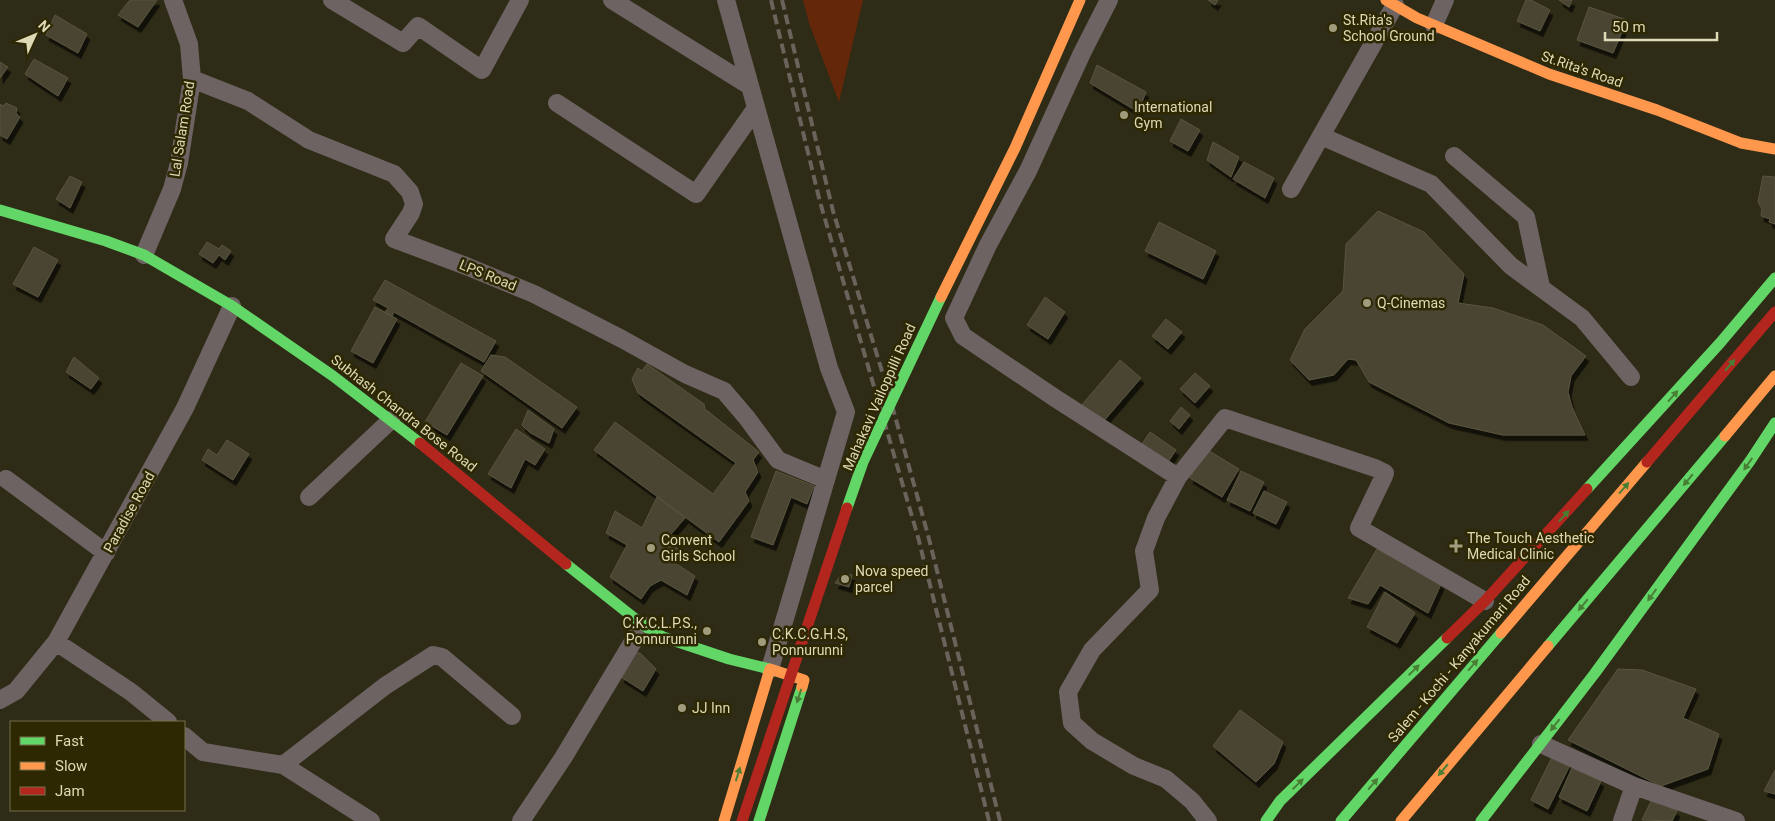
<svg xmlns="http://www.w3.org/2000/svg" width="1775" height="821" viewBox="0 0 1775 821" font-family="Roboto,sans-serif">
	<defs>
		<filter id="shadow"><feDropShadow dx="3" dy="5.5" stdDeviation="0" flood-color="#0009"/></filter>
	</defs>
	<rect width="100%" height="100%" fill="#2e2b16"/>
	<path fill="#652709" d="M803,0H863L839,102L809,23Z"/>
	<path fill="#494531" stroke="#58543e" filter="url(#shadow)" d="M130,0H157L138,27L118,15Z
		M1208,0H1218L1215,5Z
		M1526,0H1531L1550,10L1540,31L1517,21Z
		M1559,0H1572L1569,7Z
		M1589,7L1627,20L1613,53L1577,40Z
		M55,15L87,34L78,53L46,35Z
		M34,59L68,78L58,96L25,74Z
		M0,62L8,67L0,78Z
		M1097,65L1146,92L1138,112L1090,83Z
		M6,103L17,108L16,113L20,117L7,139L0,135V104L3,106Z
		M1181,119L1200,130L1188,151L1170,141Z
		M1213,142L1239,157L1231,177L1207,160Z
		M1244,162L1274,178L1265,198L1233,179Z
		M70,176L82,182L70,208L56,199Z
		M1763,176L1775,177V224L1769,222L1770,219L1761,216L1762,209L1758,202Z
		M1378,211L1424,232L1464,274L1458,303L1493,308L1543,325L1586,356L1571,376L1568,392L1572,407L1585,435H1503L1449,423L1369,382L1356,360L1348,359L1334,375L1309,380L1290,360L1305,329L1343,291L1346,244Z
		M1159,222L1216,251L1203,279L1145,251Z
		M207,242L219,249L222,245L231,251L225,260L219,255L213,263L199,254Z
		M34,247L58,260L38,297L13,284Z
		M385,280L496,341L484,362L394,312L392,316L385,312L388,308L373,300Z
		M1045,297L1065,312L1048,339L1027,325Z
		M375,307L397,319L373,363L351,351Z
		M1166,319L1182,332L1168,349L1152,336Z
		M491,355L505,357L577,407L562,428L481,371Z
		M74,357L99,378L91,389L66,372Z
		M1120,360L1141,378L1102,423L1081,406Z
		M461,363L483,376L447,435L425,422Z
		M647,364L704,404L705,409L759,452L753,460L758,472L745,492L749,501L719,542L594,450L615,422L713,494L736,463L638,393L632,379L638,368L642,371Z
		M1195,373L1210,386L1195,403L1180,389Z
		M1181,407L1190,415L1179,429L1170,421Z
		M528,410L554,429L549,443L529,432L522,425Z
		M516,429L545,449L535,465L525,459L511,488L488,474Z
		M1150,432L1176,450L1168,462L1142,444Z
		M227,440L249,454L233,480L202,460L208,449L217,455Z
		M1206,449L1239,469L1222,497L1190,478Z
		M776,471L814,486L807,504L791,497L773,545L751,537Z
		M1241,471L1264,482L1250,511L1227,500Z
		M1264,491L1287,502L1276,524L1253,513Z
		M657,497L685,518L666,540L681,551L672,561L695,576L687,595L661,580L650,586L641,599L610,577L627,545L606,533L615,511L642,528Z
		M1377,549L1441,584L1428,613L1380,585L1368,604L1348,598Z
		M842,574L852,575L849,587L835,583Z
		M1385,592L1415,613L1397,643L1367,627Z
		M634,653H640L656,669L643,691L621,677Z
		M1618,669L1642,670L1696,689L1683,718L1719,734L1708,769L1661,786L1568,740Z
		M1240,710L1283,742L1274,764L1256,782L1213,746Z
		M1552,757L1570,765L1548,809L1531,800Z
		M1572,768L1601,781L1587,811L1559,797Z
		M1775,770V794L1764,791Z
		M1652,799L1677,811L1672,821L1642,820Z"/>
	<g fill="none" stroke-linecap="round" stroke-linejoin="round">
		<path stroke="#6e6363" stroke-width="18" d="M332,0L403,43L418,26L482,70L520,0
			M612,0L750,86
			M726,0L829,368L846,412L770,669
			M1109,0L1082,53L1028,171L988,245L954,318L963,336L1055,398L1178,477L1156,518L1144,551L1150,590L1092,650L1068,692L1072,723L1092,741L1134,766L1166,779L1192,801L1208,821
			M1434,25L1445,0
			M192,79L248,101L309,140L394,174L410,192L414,204L411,213L394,239L466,266L534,294L622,339L685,374L724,391L747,418L778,460L826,480
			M557,103L696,194L756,108
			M1321,136L1431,184L1511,266L1582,318L1631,377
			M1454,156L1526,217L1541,287
			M1291,189L1395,5
			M144,255L172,189L179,163L192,79L189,44L173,0
			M1178,477L1225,418L1375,468L1385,473L1384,476L1359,528L1485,601
			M6,479L106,553
			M309,497L391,420
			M56,642L131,692L168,722
			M0,700L16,691L56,642L185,408L232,306
			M184,736L203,752L283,765L371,821
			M1541,744L1634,786L1622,821
			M283,765L385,686L433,655L442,657L512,716
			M1634,786L1736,821
			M521,821L563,758L643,625"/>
		<path stroke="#63d668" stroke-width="11" d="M0,210L106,241L144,255L232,306L333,376L420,443
			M1587,489L1720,343L1775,278
			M566,564L643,625L663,637L729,659L770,669
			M1548,646L1725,436
			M759,821L802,687
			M1266,821L1280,801L1447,638
			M1341,821L1501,633
			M1481,821L1595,673L1750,461L1775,423"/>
		<path stroke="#ff974d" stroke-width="11" d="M1386,0L1417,18L1549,74L1657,110L1741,143L1775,149
			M1725,436L1775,376
			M1501,633L1647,462
			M724,821L770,669L804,680L802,687
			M1401,821L1548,646"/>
		<path stroke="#b3261e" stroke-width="11" d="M420,443L566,564
			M1647,462L1775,312
			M1447,638L1485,601L1587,489"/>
		<path stroke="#6a635c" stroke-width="4" stroke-dasharray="10 5" stroke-linecap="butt" d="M771,0L820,202L918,537L989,821
			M782,0L833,211L888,391L928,535L1000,821"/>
		<path stroke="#63d668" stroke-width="11" d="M847,508L863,462L941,297"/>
		<path stroke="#ff974d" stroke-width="11" d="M941,297L1015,148L1080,0"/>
		<path stroke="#b3261e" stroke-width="11" d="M742,821L847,508"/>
	</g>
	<defs><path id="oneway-solid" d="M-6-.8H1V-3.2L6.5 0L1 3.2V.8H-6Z" transform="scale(1.25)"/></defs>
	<g fill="#487f35">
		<use href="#oneway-solid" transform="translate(1730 365) rotate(-50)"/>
		<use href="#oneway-solid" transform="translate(1673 396) rotate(-48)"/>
		<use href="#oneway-solid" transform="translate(1748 464) rotate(125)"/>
		<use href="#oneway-solid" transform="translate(1688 480) rotate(130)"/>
		<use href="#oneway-solid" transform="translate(1624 488) rotate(-49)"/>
		<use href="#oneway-solid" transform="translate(1564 516) rotate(-47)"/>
		<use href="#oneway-solid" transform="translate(1652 595) rotate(126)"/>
		<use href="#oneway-solid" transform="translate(1583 605) rotate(130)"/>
		<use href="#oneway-solid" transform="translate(1473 665) rotate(-49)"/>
		<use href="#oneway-solid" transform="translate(1414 670) rotate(-44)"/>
		<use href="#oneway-solid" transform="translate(799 696) rotate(108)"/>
		<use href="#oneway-solid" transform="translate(1555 725) rotate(128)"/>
		<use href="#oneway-solid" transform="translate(1443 770) rotate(130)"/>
		<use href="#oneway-solid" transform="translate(738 774) rotate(-73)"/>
		<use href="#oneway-solid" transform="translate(1298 784) rotate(-44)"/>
		<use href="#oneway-solid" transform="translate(1373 784) rotate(-49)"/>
	</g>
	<g fill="#a09c7e" stroke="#2e2802" stroke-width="2">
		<circle cx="1333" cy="28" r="5"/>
		<circle cx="1124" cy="115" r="5"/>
		<circle cx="1367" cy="303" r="5"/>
		<path d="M1453.5 538.5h5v5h5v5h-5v5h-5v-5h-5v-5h5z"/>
		<circle cx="651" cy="548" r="5"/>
		<circle cx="845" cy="579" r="5"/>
		<circle cx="707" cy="631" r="5"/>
		<circle cx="762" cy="642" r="5"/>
		<circle cx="682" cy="708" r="5"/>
	</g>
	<g text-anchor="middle" stroke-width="5" stroke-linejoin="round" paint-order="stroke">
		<g font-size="14" fill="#ded9b6" stroke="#2e2802" text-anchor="start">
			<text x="1343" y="25">St.Rita's<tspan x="1343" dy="16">School Ground</tspan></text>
			<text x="1134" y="112">International<tspan x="1134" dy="16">Gym</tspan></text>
			<text x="1377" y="308">Q-Cinemas</text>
			<text x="1467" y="543">The Touch Aesthetic<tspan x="1467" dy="16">Medical Clinic</tspan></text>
			<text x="661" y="545">Convent<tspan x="661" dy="16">Girls School</tspan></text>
			<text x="855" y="576">Nova speed<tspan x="855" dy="16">parcel</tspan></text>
			<text x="697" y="628" text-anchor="end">C.K.C.L.P.S.,<tspan x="697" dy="16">Ponnurunni</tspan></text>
			<text x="772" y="639">C.K.C.G.H.S,<tspan x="772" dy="16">Ponnurunni</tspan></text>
			<text x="692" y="713">JJ Inn</text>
		</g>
		<g font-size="14" fill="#ded9b6" stroke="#2e2802">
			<text transform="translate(1582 69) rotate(19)" y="5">St.Rita's Road</text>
			<text transform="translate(182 129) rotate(-81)" y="5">Lal Salam Road</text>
			<text transform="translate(488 275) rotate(22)" y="5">LPS Road</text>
			<text transform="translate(879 397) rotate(-66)" y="5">Mahakavi Vailoppilli Road</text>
			<text transform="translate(404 413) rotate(38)" y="5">Subhash Chandra Bose Road</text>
			<text transform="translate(129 512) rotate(-61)" y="5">Paradise Road</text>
			<text transform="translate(1459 659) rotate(-50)" y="5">Salem - Kochi - Kanyakumari Road</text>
		</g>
	</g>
	<rect x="10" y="721" width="175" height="90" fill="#2e2802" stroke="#746f4a"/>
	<rect x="20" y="737" width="25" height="8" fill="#63d668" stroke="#746f4a"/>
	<text x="55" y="746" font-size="15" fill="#ded9b6">Fast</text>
	<rect x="20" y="762" width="25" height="8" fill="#ff974d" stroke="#746f4a"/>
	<text x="55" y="771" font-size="15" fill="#ded9b6">Slow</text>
	<rect x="20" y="787" width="25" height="8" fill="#b3261e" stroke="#746f4a"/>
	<text x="55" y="796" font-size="15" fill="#ded9b6">Jam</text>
	<g transform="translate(35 35) rotate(46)" stroke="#2e2802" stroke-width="4" paint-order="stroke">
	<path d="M0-4L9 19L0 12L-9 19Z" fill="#ded9b6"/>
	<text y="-8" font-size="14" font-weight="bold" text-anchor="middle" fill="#ded9b6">N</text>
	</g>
	<path d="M1605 32v8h112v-8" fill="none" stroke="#ded9b6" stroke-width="2.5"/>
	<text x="1612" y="32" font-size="15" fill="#ded9b6" stroke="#2e2802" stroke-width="4" paint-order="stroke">50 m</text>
</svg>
